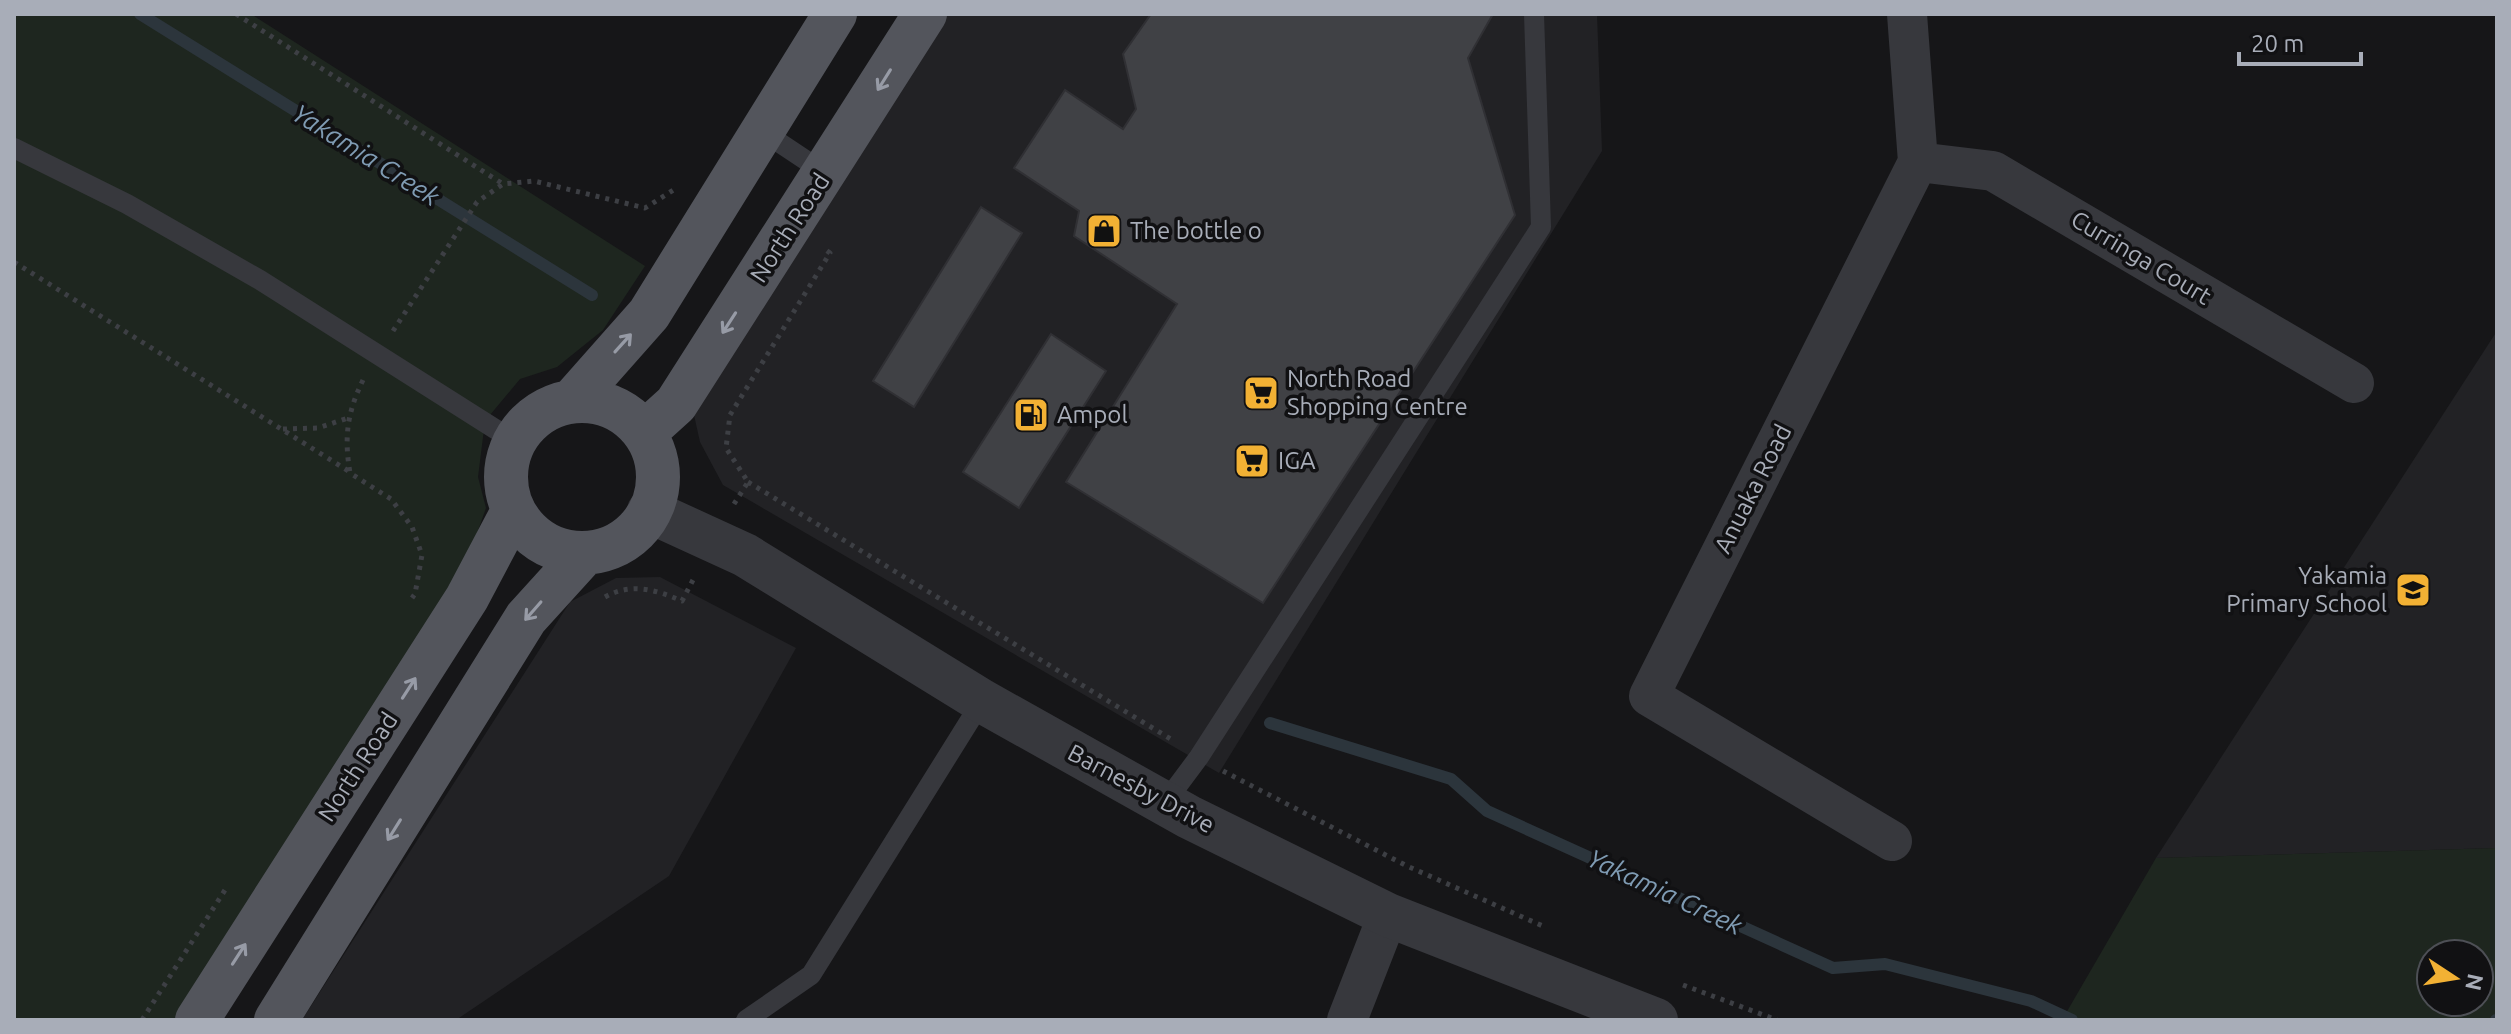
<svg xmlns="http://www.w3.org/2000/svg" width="2511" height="1034" viewBox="0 0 2511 1034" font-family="Ubuntu,sans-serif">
	<rect width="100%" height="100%" fill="#161618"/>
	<path fill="#222225" d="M946,14H1597L1602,151L1219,773L723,485L700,442L692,406Z
		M2497,331V848L2156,858Z
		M660,577L796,648L669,876L456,1020H302L570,602L616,578Z"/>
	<path fill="#1e261f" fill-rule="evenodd" d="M14,14H251L645,266L603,330L557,367L520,379L485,421L478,477L486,508L460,581L176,1020H14Z
		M2497,848V1020H2062L2156,858ZM2431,954H2479V1002H2431Z"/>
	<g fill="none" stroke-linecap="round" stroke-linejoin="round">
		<path stroke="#2c353c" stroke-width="12" d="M140,14L592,295
			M1270,723L1451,779L1487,811L1833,968L1885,964L2031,1001L2072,1020
			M2496,1020H2497"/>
	</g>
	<path fill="#404145" stroke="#303034" stroke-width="2" d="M1151,14H1493L1468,58L1515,215L1263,603L1066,482L1177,304L1074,236L1079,211L1014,168L1065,90L1123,129L1136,109L1123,54Z
		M981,207L1022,233L914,407L873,381Z
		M1051,334L1106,371L1019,508L963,472Z"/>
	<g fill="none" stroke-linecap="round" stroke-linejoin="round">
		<path stroke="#3d3f44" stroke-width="5" stroke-dasharray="4 6" stroke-linecap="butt" d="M236,14L503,184
			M14,262L350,472
			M393,331L477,202L503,184L534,181L645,208L675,189
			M363,380C347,413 344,437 350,473L391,499L412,527L422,555L415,594L412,598
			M283,429L318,428L348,418
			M748,482L1174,741
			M734,504L748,482L726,448L730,415L830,253L823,248
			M605,597C632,582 656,590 682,601L695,576
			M1223,771L1407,866L1545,927
			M1683,985L1777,1020
			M142,1020L225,890"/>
		<path stroke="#37383d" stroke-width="20" d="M762,131L825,173
			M14,148L127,204L260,280L514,441
			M1164,804L1199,757L1541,227L1534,14
			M746,1020L811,975L982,701"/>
		<path stroke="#37383d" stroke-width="40" d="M1918,162L1993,171L2354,383
			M1892,841L1649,696L1918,162L1907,14
			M1347,1020L1388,915"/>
		<path stroke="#37383d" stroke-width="44" d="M649,511L745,555L982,701L1189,817L1388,915L1656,1020"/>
		<path stroke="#53555c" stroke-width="44" d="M572,401L649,314L835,14
			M506 477a76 76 0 1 1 152 0a76 76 0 1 1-152 0Z
			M644,433L676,404L925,14
			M197,1020L467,598L513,511
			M276,1020L526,618L585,553"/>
	</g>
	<defs><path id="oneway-shaft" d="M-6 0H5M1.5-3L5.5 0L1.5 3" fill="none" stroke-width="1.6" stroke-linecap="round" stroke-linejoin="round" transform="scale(2)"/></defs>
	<g stroke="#979ba6">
		<use href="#oneway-shaft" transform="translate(884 80) rotate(122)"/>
		<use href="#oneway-shaft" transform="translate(729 323) rotate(123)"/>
		<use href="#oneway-shaft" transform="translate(623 343) rotate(-48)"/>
		<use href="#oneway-shaft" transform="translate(533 611) rotate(131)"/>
		<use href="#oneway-shaft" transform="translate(409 688) rotate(-57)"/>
		<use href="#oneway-shaft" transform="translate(394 830) rotate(122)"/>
		<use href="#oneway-shaft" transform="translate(239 954) rotate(-57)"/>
	</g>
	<defs>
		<symbol id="shop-square" viewBox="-11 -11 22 22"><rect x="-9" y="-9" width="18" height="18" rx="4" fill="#f2b134" stroke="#111113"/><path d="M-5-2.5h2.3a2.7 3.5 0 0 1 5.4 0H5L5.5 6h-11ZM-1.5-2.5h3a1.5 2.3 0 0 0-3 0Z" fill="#111"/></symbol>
		<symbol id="supermarket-square" viewBox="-11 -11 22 22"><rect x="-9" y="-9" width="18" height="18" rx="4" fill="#f2b134" stroke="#111113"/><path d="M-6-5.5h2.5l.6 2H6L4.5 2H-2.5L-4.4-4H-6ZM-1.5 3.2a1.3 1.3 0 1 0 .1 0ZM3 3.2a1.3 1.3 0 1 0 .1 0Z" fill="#111"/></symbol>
		<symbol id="fuel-square" viewBox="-11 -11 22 22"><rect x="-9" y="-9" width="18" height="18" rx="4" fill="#f2b134" stroke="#111113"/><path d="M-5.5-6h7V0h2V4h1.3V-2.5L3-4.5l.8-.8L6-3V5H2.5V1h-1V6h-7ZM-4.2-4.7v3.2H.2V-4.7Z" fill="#111"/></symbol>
		<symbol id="school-square" viewBox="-11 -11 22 22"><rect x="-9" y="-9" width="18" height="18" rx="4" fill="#f2b134" stroke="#111113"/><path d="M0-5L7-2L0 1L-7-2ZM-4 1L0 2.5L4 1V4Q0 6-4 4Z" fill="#111"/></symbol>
	</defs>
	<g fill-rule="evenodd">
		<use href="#shop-square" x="1084" y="211" width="40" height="40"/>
		<use href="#supermarket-square" x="1241" y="373" width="40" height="40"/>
		<use href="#fuel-square" x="1011" y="395" width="40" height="40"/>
		<use href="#supermarket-square" x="1232" y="441" width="40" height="40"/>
		<use href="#school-square" x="2393" y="570" width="40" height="40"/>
	</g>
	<g text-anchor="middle" stroke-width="7" stroke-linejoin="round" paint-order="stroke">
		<g font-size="24" fill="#a8adb8" stroke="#111113">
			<text transform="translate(790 228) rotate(-57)" y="8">North Road</text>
			<text transform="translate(2141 258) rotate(31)" y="8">Curringa Court</text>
			<text transform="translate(1753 489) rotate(-63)" y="8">Anuaka Road</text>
			<text transform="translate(358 767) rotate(-57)" y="8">North Road</text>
			<text transform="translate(1141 789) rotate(28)" y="8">Barnesby Drive</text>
		</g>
		<g font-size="24" fill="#a8adb8" stroke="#111113" text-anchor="start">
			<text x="1130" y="239">The bottle o</text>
			<text x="1287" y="387">North Road<tspan x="1287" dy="28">Shopping Centre</tspan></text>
			<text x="1057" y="423">Ampol</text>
			<text x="1278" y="469">IGA</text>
			<text x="2387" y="584" text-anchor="end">Yakamia<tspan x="2387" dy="28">Primary School</tspan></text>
		</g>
		<g font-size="26" font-style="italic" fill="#7f9bb3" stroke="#111113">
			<text transform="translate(366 155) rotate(32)" y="9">Yakamia Creek</text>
			<text transform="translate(1665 892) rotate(25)" y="9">Yakamia Creek</text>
		</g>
	</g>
	<rect width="2511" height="1034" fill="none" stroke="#a8adb8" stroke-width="32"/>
	<g transform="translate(2455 978) rotate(102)"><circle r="38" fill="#111113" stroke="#4d4f55" stroke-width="2"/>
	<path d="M0-6L14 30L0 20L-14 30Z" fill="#f2b134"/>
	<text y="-12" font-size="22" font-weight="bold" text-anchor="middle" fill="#a8adb8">N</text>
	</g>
	<path d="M2239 52v12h122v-12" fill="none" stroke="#a8adb8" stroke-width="4"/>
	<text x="2251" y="52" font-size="24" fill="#a8adb8" stroke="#111113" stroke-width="6" paint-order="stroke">20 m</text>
</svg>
